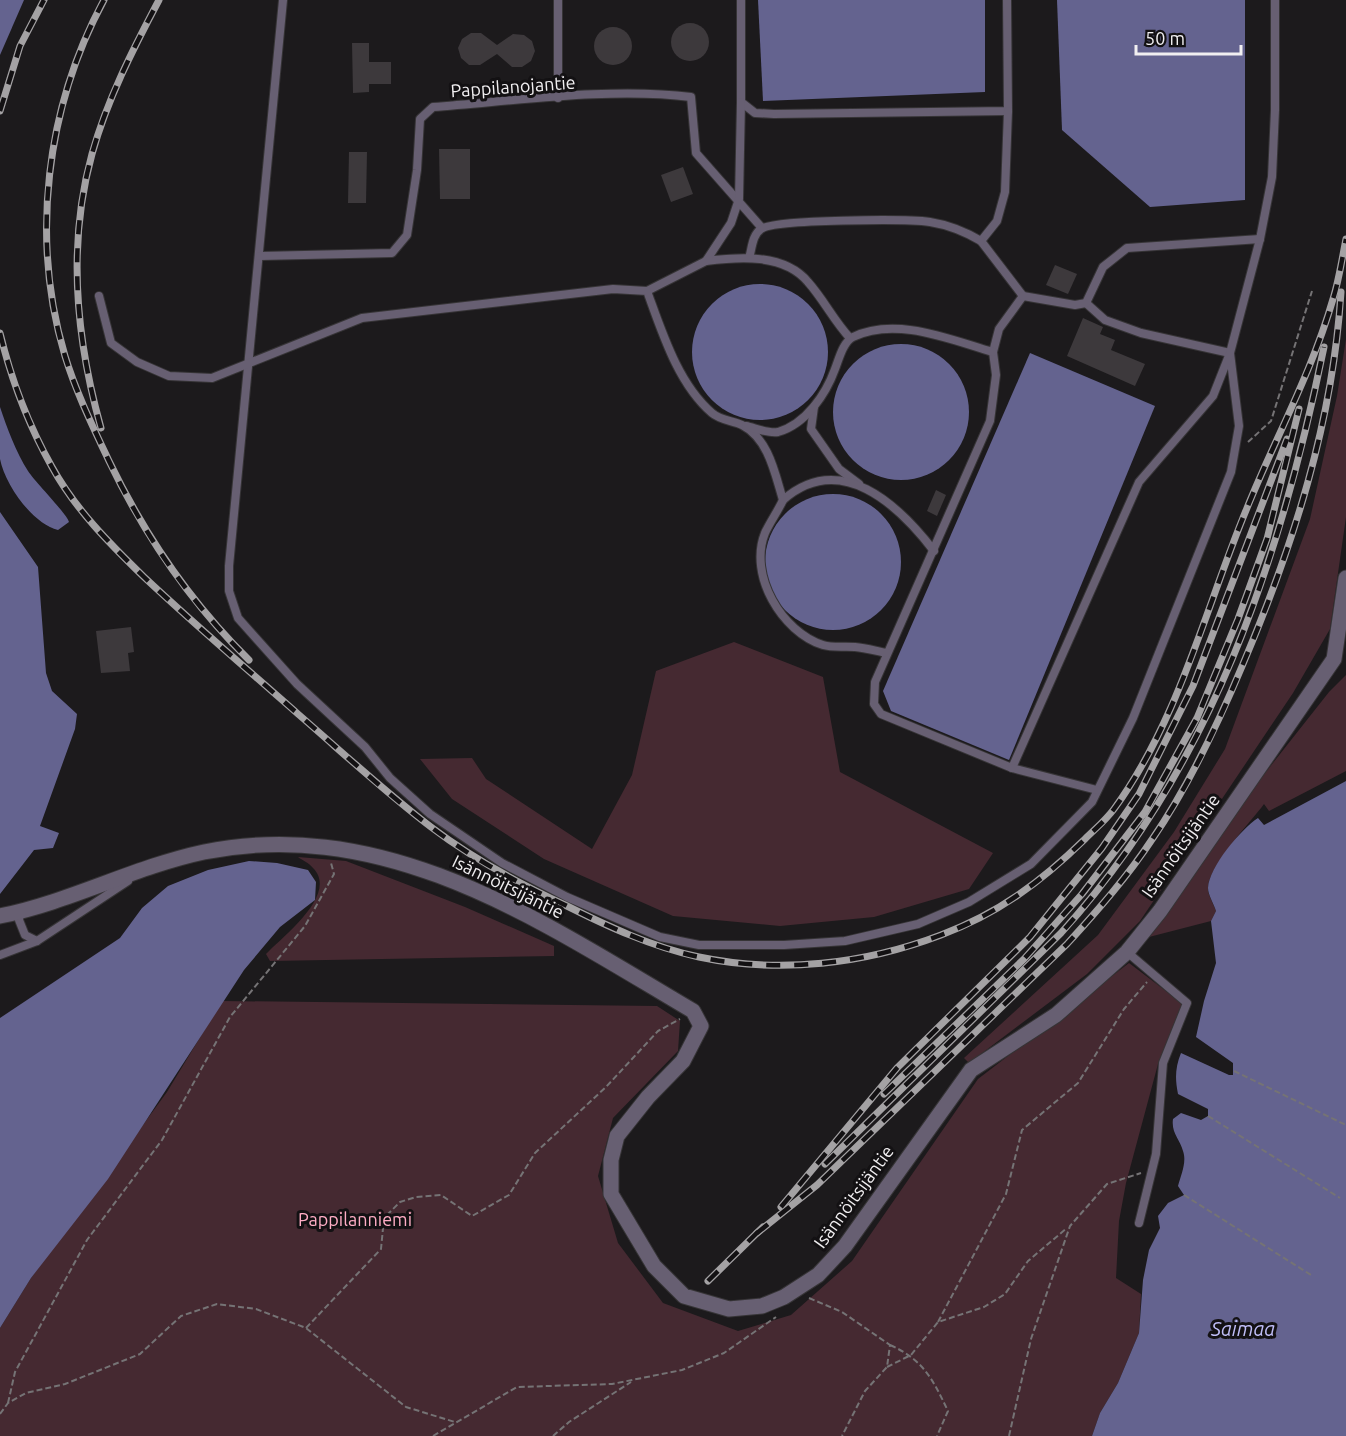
<svg xmlns="http://www.w3.org/2000/svg" width="1346" height="1436" font-family="Ubuntu,sans-serif">
	<style>
		.green { fill: #452931 }
		.water { fill: #64638f }
		.building { fill: #3d393c }
		.lines { fill: none; stroke-linecap: round; stroke-linejoin: round }
		.lane-casing { stroke: #363436; stroke-width: 10 }
		.street-casing { stroke: #363436; stroke-width: 17 }
		.path { stroke: #757375; stroke-width: 2; stroke-dasharray: 6 3; stroke-linecap: butt }
		.lane { stroke: #675f72; stroke-width: 8 }
		.street { stroke: #675f72; stroke-width: 15 }
		.rail-casing { stroke: #a4a2a4; stroke-width: 7 }
		.rail { stroke: #131113; stroke-width: 4.5; stroke-dasharray: 14; stroke-linecap: butt }
		.labels { text-anchor: middle; stroke-width: 6; stroke-linejoin: round; paint-order: stroke }
		.street-label { font-size: 18px; fill: #f1eff1; stroke: #131113 }
		.park-label { font-size: 18px; fill: #ffadc5; stroke: #131113 }
		.water-label { font-size: 20px; font-style: italic; fill: #bfbdf6; stroke: #131113 }
	</style>
	<rect width="100%" height="100%" fill="#1c1a1c"/>
	<g class="green">
		<polygon points="1346,339 1346,517 1330,629 1293,693 1140,921 1087,974 969,1063 964,1058 1098,935 1174,832 1225,749 1310,519 1337,396"/>
		<polygon points="734,642 823,677 840,772 993,853 969,889 874,917 780,926 673,916 544,859 452,799 420,759 472,758 486,779 592,849 632,775 656,671"/>
		<path d="M1346,675v96l-77,40 -5,-7c-13,18 -57,63 -56,85 0,6 6,16 8,22l-5,10 -62,16 101,-145 79,-100z"/>
		<path d="M298,857l48,4 119,46 89,39v10l-284,5 -4,-7c17,-18 73,-60 47,-86 -4,-5 -11,-8 -15,-11z"/>
		<polygon points="1129,963 1183,1004 1158,1064 1126,1183 1119,1221 1116,1278 1141,1294 1139,1333 1118,1383 1100,1413 1092,1436 0,1436 0,1328 31,1278 167,1092 222,1001 657,1006 680,1021 678,1051 613,1118 598,1176 618,1243 663,1303 738,1331 791,1315 852,1261 978,1079"/>
	</g>
	<g class="water">
		<polygon points="0,0 24,0 0,55"/>
		<polygon points="758,0 985,0 985,92 763,101"/>
		<polygon points="1057,0 1245,0 1245,200 1150,207 1062,130"/>
		<circle cx="760" cy="352" r="68"/>
		<circle cx="901" cy="412" r="68"/>
		<polygon points="1030,353 1155,406 1009,760 891,711 883,691"/>
		<path d="M0,407c7,21 16,45 28,64 8,12 39,43 41,51l-11,8c-25,-6 -53,-45 -58,-71 0,-16 0,-35 0,-52z"/>
		<circle cx="833" cy="562" r="68"/>
		<polygon points="0,512 38,567 46,673 52,691 77,714 75,729 40,826 59,833 53,848 34,850 0,894"/>
		<path d="M1346,781v655h-254l8,-23 18,-30 21,-50 4,-53 6,-30 11,-22 -2,-12 10,-13 16,-8 -6,-9c3,-11 9,-24 5,-35 -3,-12 -12,-18 -10,-32l8,-6 20,7 7,-4v-7l-30,-15c-3,-15 -3,-26 3,-41l48,22h4v-12l-37,-26 8,-36 12,-38 -5,-42 5,-10c-2,-7 -8,-16 -8,-23 1,-21 33,-59 50,-70l6,7z"/>
		<polygon points="249,861 277,863 308,870 316,882 315,900 280,927 244,970 108,1179 31,1278 0,1328 0,1018 120,938 142,908 168,886 208,870"/>
	</g>
	<g class="building">
		<circle cx="690" cy="42" r="19"/>
		<circle cx="613" cy="46" r="19"/>
		<polygon points="471,33 481,33 497,45 513,34 524,35 532,41 535,51 531,61 522,67 512,67 497,54 480,65 469,65 461,58 458,48 462,39"/>
		<polygon points="352,43 369,43 369,62 391,62 391,84 369,84 369,92 353,93"/>
		<polygon points="439,149 470,149 470,199 440,199"/>
		<polygon points="349,152 367,152 366,203 348,203"/>
		<polygon points="683,167 693,194 671,202 661,175"/>
		<polygon points="1055,265 1077,274 1068,294 1046,285"/>
		<polygon points="1083,318 1103,327 1100,334 1115,340 1111,350 1145,364 1135,386 1067,356"/>
		<polygon points="936,490 946,495 937,516 927,511"/>
		<polygon points="131,627 134,652 128,653 130,671 101,673 96,631"/>
	</g>
	<g class="lines">
		<g class="lane-casing">
			<g id="lane">
				<polyline points="283,0 229,566 229,591 238,618 297,684 365,747 390,778 430,814 502,863 567,897 660,937 699,945 784,945 845,941 918,924 969,902 1031,864 1092,802 1133,718 1231,472 1239,426 1230,353 1141,333 1105,320 1086,303"/>
				<polyline points="741,0 741,102 755,113 774,114 1008,111 1007,0"/>
				<polyline points="558,98 558,0"/>
				<polyline points="1008,111 1005,192 997,221 981,241 1023,296 999,329 993,352 996,375 990,421 875,682 874,704 881,714 1012,768 1139,482 1213,396 1230,353 1260,239 1272,177 1275,110 1275,0"/>
				<path d="M260,256l132,-3 15,-18 10,-65 3,-51 13,-12c82,-6 177,-20 258,-10l5,56 66,75"/>
				<path d="M749,258c3,-9 3,-23 12,-29 14,-10 147,-10 169,-7 19,3 34,9 51,19"/>
				<path d="M706,261c32,-4 78,-8 102,21 16,18 26,39 42,56"/>
				<polyline points="647,291 706,261 731,223 739,199 741,102"/>
				<path d="M99,296l12,47 26,19 32,14 43,2 150,-60 251,-29 34,2c15,41 31,93 65,122 8,7 21,8 30,12 27,14 33,49 41,75 -5,11 -13,22 -18,33 -17,42 17,99 58,112 10,3 22,1 32,2 11,1 21,4 32,6"/>
				<polyline points="1023,296 1075,305 1086,303 1103,267 1127,248 1260,239"/>
				<polyline points="814,407 811,429 839,469 859,484"/>
				<path d="M746,426c9,2 23,8 32,6 28,-8 48,-38 57,-63 4,-10 8,-27 18,-32 43,-21 98,3 140,15"/>
				<path d="M783,500c57,-50 115,4 151,51"/>
				<polyline points="1012,768 1097,790"/>
				<polyline points="20,912 19,920 25,935 37,941"/>
				<polyline points="1127,952 1187,1003 1163,1063 1156,1154 1139,1223"/>
				<polyline points="0,955 37,941 128,881"/>
			</g>
		</g>
		<g class="street-casing">
			<path id="street" d="M0,916c70,-14 134,-49 204,-64 184,-37 338,70 489,159l8,15 -18,35 -35,36 -31,39 -6,24v34l43,72 30,30 45,13 33,-3 22,-9 34,-22 27,-29 126,-176 85,-55 71,-63 33,-41 174,-252 12,-81"/>
		</g>
		<g class="path">
			<polyline points="1248,442 1271,421 1312,291"/>
			<polyline points="1234,1071 1346,1125"/>
			<polyline points="1208,1116 1340,1198"/>
			<polyline points="1184,1195 1311,1275"/>
			<polyline points="809,1298 842,1312 890,1345 887,1367 865,1391 842,1436"/>
			<polyline points="938,1322 1006,1194 1022,1130 1078,1083 1124,1009 1147,982"/>
			<polyline points="306,1328 381,1249 384,1218 400,1202 416,1197 441,1195 472,1216 509,1195 535,1153 606,1087 658,1031 680,1019"/>
			<path d="M890,1345c34,15 43,35 58,66l-11,25"/>
			<polyline points="887,1367 911,1355 938,1322 984,1307 1005,1294 1028,1261 1067,1228"/>
			<polyline points="8,1403 15,1372 87,1240 162,1140 230,1017 305,926 334,874 331,863"/>
			<polyline points="0,1414 8,1403 26,1393 65,1384 140,1354 181,1316 217,1304 256,1309 306,1328 406,1407 455,1422"/>
			<polyline points="433,1436 517,1387 612,1384 682,1370 724,1353 776,1317"/>
			<polyline points="553,1436 569,1422 631,1382"/>
			<polyline points="1009,1436 1031,1339 1070,1226 1107,1184 1141,1173"/>
		</g>
		<use href="#lane" class="lane"/>
		<use href="#street" class="street"/>
		<g class="rail-casing">
			<g id="rail">
				<path d="M104,0c-58,107 -74,239 -39,356 11,36 28,71 44,105 36,75 80,140 140,199"/>
				<polyline points="0,111 20,46 44,0"/>
				<path d="M0,333c11,46 29,93 52,134 23,42 58,77 92,110 50,47 103,92 154,137 44,38 87,78 133,113 42,32 87,56 134,78 42,21 87,42 134,52 81,17 166,7 242,-22 58,-22 100,-53 144,-96 10,-10 21,-19 29,-30 65,-89 91,-200 133,-301 28,-69 65,-136 86,-209 6,-19 9,-40 13,-60"/>
				<path d="M101,428c-25,-89 -34,-184 -9,-274 15,-54 41,-105 67,-154"/>
				<polyline points="884,1094 1024,959 1082,894 1145,812 1197,718 1238,619 1267,539 1299,409"/>
				<path d="M825,1164l236,-231c150,-165 219,-371 263,-586"/>
				<polyline points="781,1207 897,1068 1030,937 1102,848 1139,794 1193,686 1287,439"/>
				<path d="M757,1233l60,-48 250,-241c31,-34 61,-68 86,-106 37,-54 65,-114 90,-174 50,-118 90,-242 98,-372"/>
				<polyline points="708,1281 763,1227"/>
			</g>
		</g>
		<use href="#rail" class="rail"/>
	</g>
	<g class="labels">
		<g class="street-label">
			<text transform="translate(513 87) rotate(-4)" y="6">Pappilanojantie</text>
			<text transform="translate(1181 846) rotate(-55)" y="6">Isännöitsijäntie</text>
			<text transform="translate(508 887) rotate(26)" y="6">Isännöitsijäntie</text>
			<text transform="translate(854 1197) rotate(-54)" y="6">Isännöitsijäntie</text>
		</g>
		<g class="park-label">
			<text x="355" y="1226">Pappilanniemi</text>
		</g>
		<g class="water-label">
			<text x="1243" y="1336">Saimaa</text>
		</g>
	</g>
	<path d="M1136 45v9h105v-9" fill="none" stroke="#f1eff1" stroke-width="3"/>
	<text x="1145" y="45" font-size="18" fill="#f1eff1" stroke="#131113" stroke-width="4.5" paint-order="stroke">50 m</text>
</svg>
